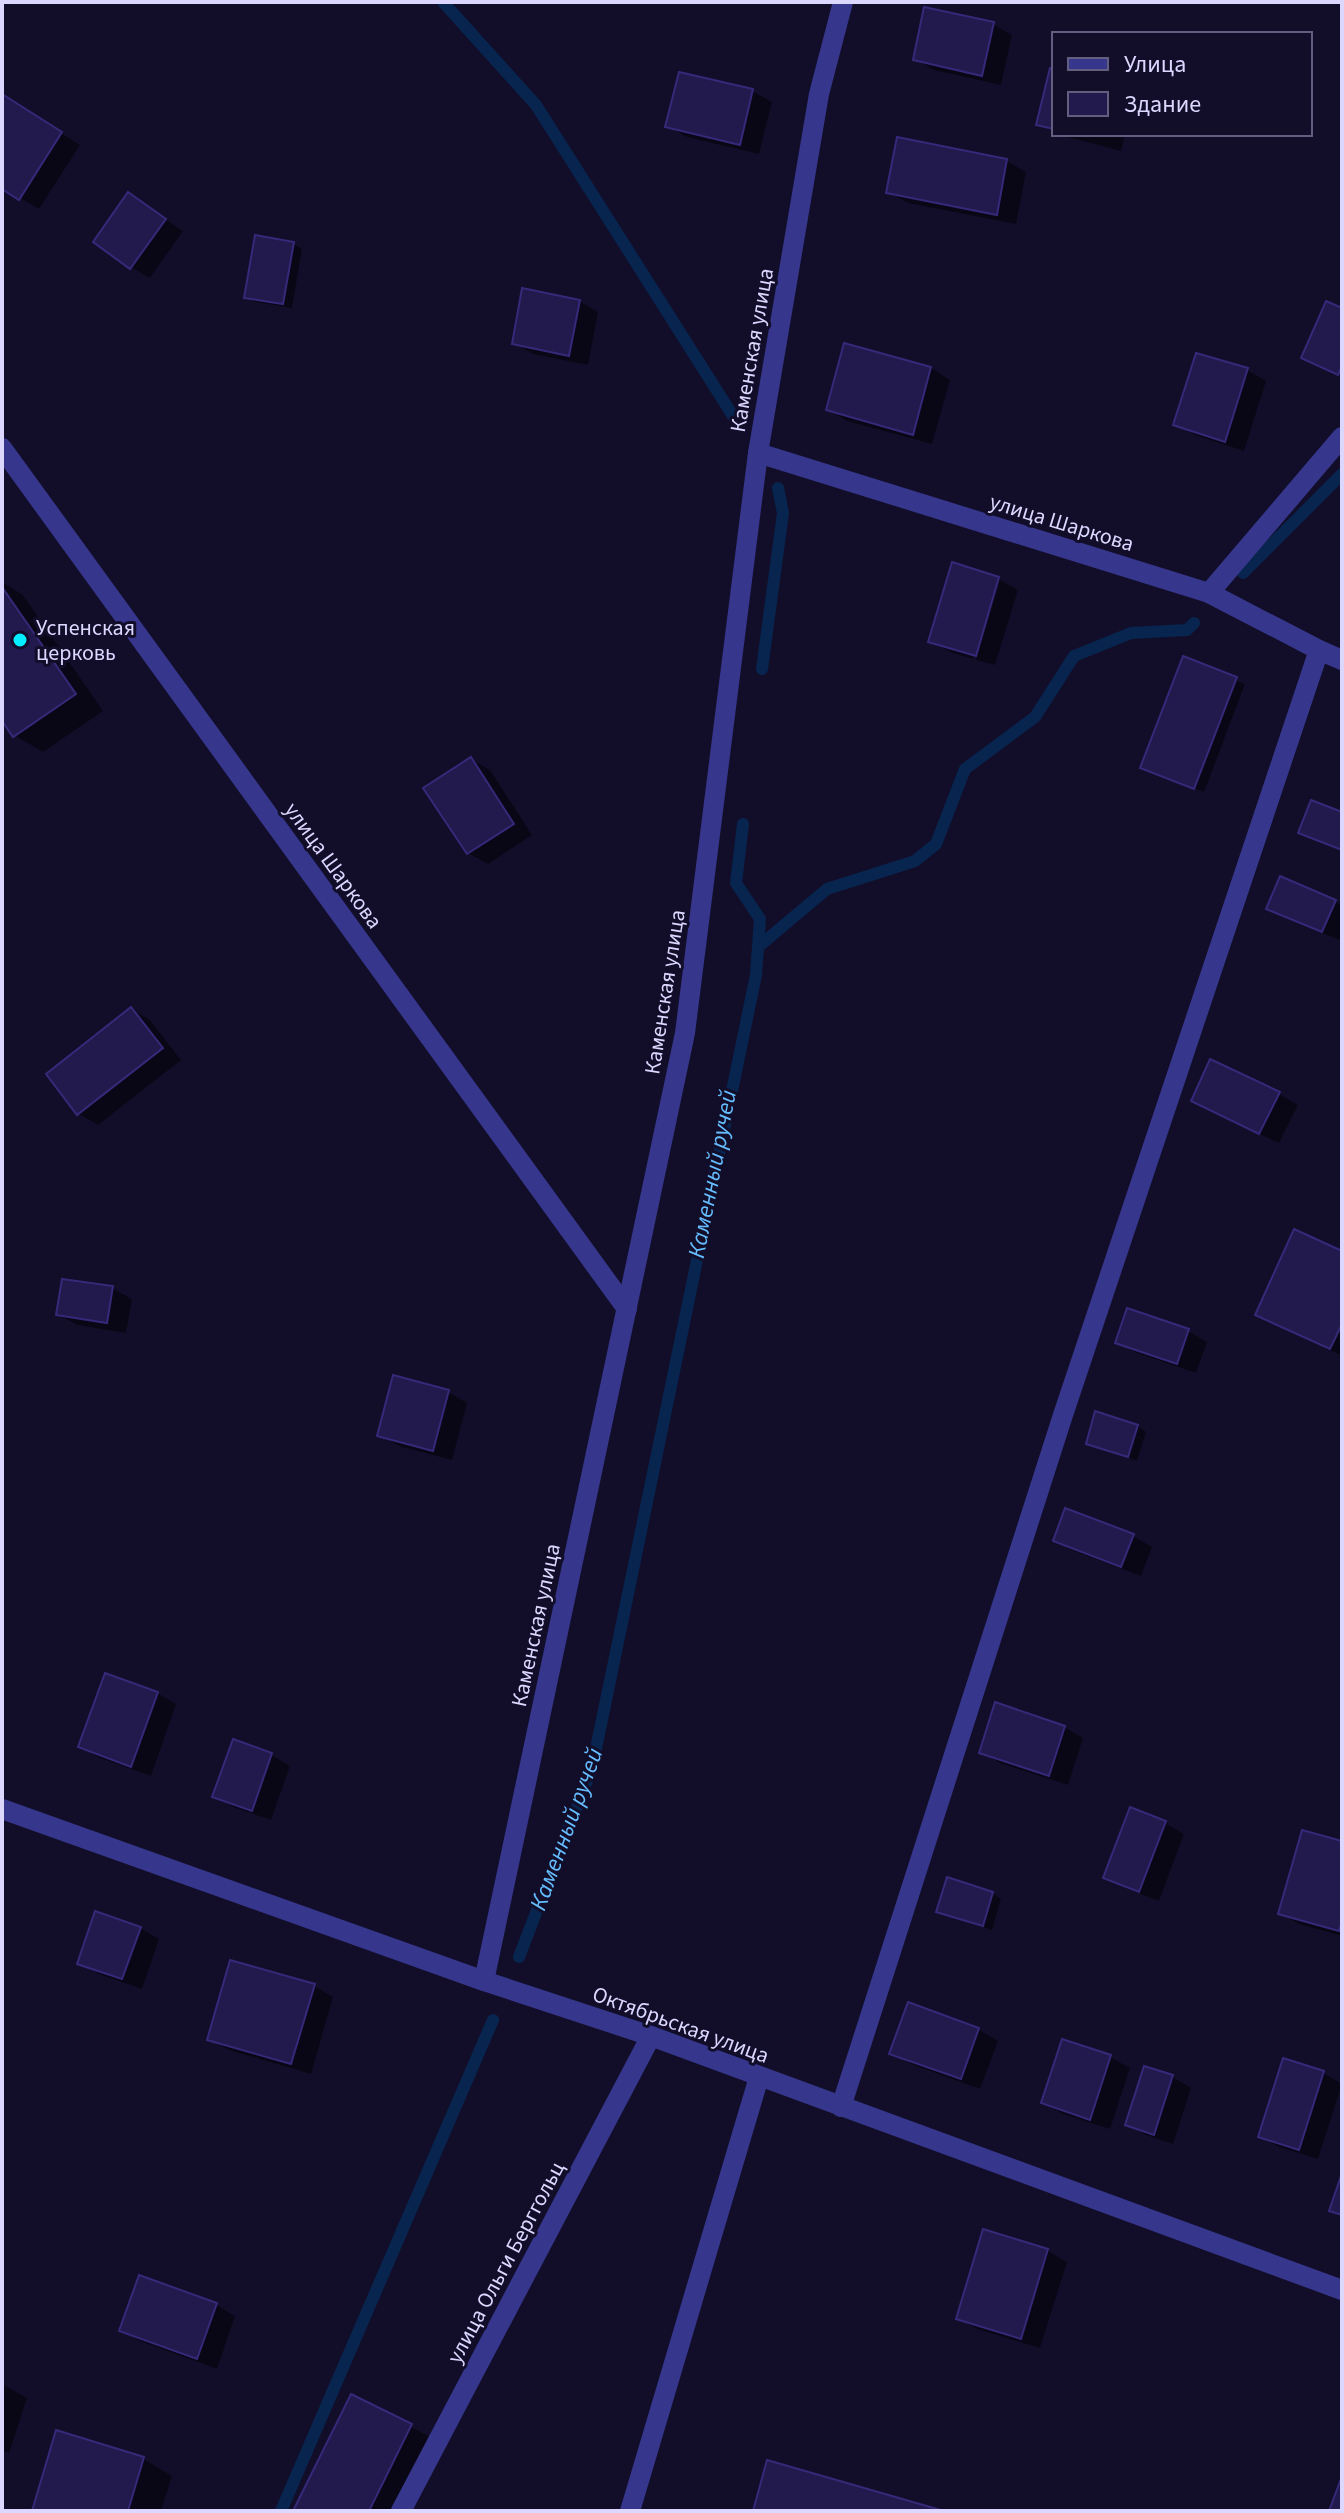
<svg xmlns="http://www.w3.org/2000/svg" width="1344" height="2513" font-family="'Source Sans 3',sans-serif">
	<style>
		.shadow { fill: #0007 }
		.lines { fill: none; stroke-linecap: round; stroke-linejoin: round }
		.stream { stroke: #08254f; stroke-width: 12 }
		.building { fill: #22194c; stroke: #36297a; stroke-width: 2 }
		.service { stroke: #36368c; stroke-width: 20 }
		.minor { stroke: #36368c; stroke-width: 20 }
		.poi-dot { fill: #03eeff; stroke: #120e2a; stroke-width: 3 }
		.labels { text-anchor: middle; stroke-width: 6; stroke-linejoin: round; paint-order: stroke }
		.street-label { font-size: 22px; fill: #dbd7ff; stroke: #120e2a }
		.poi-label { font-size: 22px; fill: #dbd7ff; stroke: #120e2a; text-anchor: start }
		.water-label { font-size: 24px; font-style: italic; fill: #65bdff; stroke: #120e2a }
	</style>
	<rect width="100%" height="100%" fill="#120e2a"/>
	<g class="shadow">
		<polygon points="993,24 1012,35 1001,85 934,70 915,59"/>
		<polygon points="752,91 772,102 759,154 687,137 668,126"/>
		<polygon points="2,96 80,145 39,209 2,187"/>
		<polygon points="1056,134 1125,134 1121,151"/>
		<polygon points="1007,161 1026,172 1016,224 908,203 888,192"/>
		<polygon points="129,195 183,231 150,278 131,267"/>
		<polygon points="293,244 302,249 292,308 255,302 246,297"/>
		<polygon points="579,301 598,312 588,365 533,354 514,343"/>
		<polygon points="846,345 931,368 950,380 932,444 847,421 828,409"/>
		<polygon points="1247,370 1266,381 1244,451 1195,435 1176,424"/>
		<polygon points="953,565 998,579 1018,590 995,665 976,660 1000,580 996,580 973,659 950,652 931,641"/>
		<polygon points="2,582 23,595 103,711 43,752 14,735 2,718"/>
		<polygon points="1184,659 1245,684 1204,792 1142,767"/>
		<polygon points="471,759 490,770 532,835 488,864 468,853"/>
		<polygon points="1335,901 1342,906 1342,941 1288,919 1269,908"/>
		<polygon points="131,1009 150,1020 181,1060 98,1125 79,1114"/>
		<polygon points="1279,1094 1298,1105 1279,1143 1212,1111"/>
		<polygon points="1342,1253 1342,1356 1257,1314"/>
		<polygon points="112,1288 132,1299 126,1333 77,1325 58,1314"/>
		<polygon points="1188,1331 1207,1342 1196,1373 1137,1353 1118,1342"/>
		<polygon points="448,1392 467,1403 452,1460 399,1446 380,1435"/>
		<polygon points="1138,1426 1146,1432 1137,1461 1088,1443"/>
		<polygon points="1133,1536 1152,1547 1141,1576 1074,1551 1055,1540"/>
		<polygon points="157,1693 176,1704 151,1776 100,1758 81,1747"/>
		<polygon points="1064,1727 1083,1738 1068,1785 1000,1763 981,1752"/>
		<polygon points="234,1741 271,1755 290,1766 271,1820 233,1807 214,1796"/>
		<polygon points="1165,1823 1184,1834 1159,1901 1125,1888 1106,1877"/>
		<polygon points="1342,1843 1342,1936 1299,1924 1280,1913"/>
		<polygon points="992,1893 1001,1899 992,1930 938,1911"/>
		<polygon points="140,1928 159,1939 142,1989 99,1974 80,1963"/>
		<polygon points="314,1986 333,1997 311,2074 229,2050 209,2039"/>
		<polygon points="910,2004 979,2030 998,2041 980,2089 911,2064 892,2053"/>
		<polygon points="1064,2042 1110,2057 1130,2068 1110,2129 1063,2114 1043,2103"/>
		<polygon points="1323,2073 1342,2084 1318,2159 1279,2147 1260,2136"/>
		<polygon points="1172,2077 1191,2088 1173,2144 1146,2135 1127,2124"/>
		<polygon points="985,2232 1048,2251 1067,2262 1040,2348 977,2329 958,2318"/>
		<polygon points="140,2278 216,2305 235,2316 217,2369 140,2341 121,2330"/>
		<polygon points="2,2384 27,2398 9,2453 2,2451"/>
		<polygon points="352,2397 440,2442 406,2511 295,2511"/>
		<polygon points="143,2459 172,2476 161,2511 34,2511"/>
	</g>
	<g class="lines">
		<g class="stream">
			<polyline points="443,2 536,105 733,416"/>
			<polyline points="1243,573 1342,474"/>
			<polyline points="762,669 783,513 778,488"/>
			<polyline points="758,947 827,889 915,861 936,844 965,769 1035,717 1074,656 1131,633 1187,630 1194,623"/>
			<polyline points="519,1957 592,1768 756,975 760,919 736,883 743,824"/>
			<polyline points="281,2511 493,2020"/>
		</g>
	</g>
	<g class="building">
		<polygon points="924,7 994,22 982,76 913,60"/>
		<polygon points="1050,68 1054,69 1054,129 1036,125"/>
		<polygon points="679,72 753,89 740,145 665,127"/>
		<polygon points="2,94 62,132 19,200 2,189"/>
		<polygon points="897,137 1007,159 997,215 886,193"/>
		<polygon points="128,192 166,219 130,269 93,242"/>
		<polygon points="255,235 294,242 283,304 244,298"/>
		<polygon points="522,288 580,300 569,356 512,344"/>
		<polygon points="1326,301 1342,308 1342,366 1338,375 1301,358"/>
		<polygon points="844,343 931,367 913,435 826,410"/>
		<polygon points="1196,353 1248,368 1225,442 1173,425"/>
		<polygon points="952,562 999,577 976,656 928,642"/>
		<polygon points="2,587 76,694 13,737 2,721"/>
		<polygon points="1183,656 1237,677 1194,789 1140,768"/>
		<polygon points="471,757 514,824 467,854 423,788"/>
		<polygon points="1311,800 1342,812 1342,850 1298,833"/>
		<polygon points="1280,876 1336,900 1322,932 1266,909"/>
		<polygon points="131,1007 163,1048 77,1115 46,1074"/>
		<polygon points="1210,1059 1280,1092 1259,1134 1191,1101"/>
		<polygon points="1294,1229 1342,1251 1342,1324 1330,1349 1255,1315"/>
		<polygon points="62,1279 113,1286 107,1323 56,1315"/>
		<polygon points="1127,1308 1189,1329 1177,1364 1115,1343"/>
		<polygon points="393,1375 449,1390 433,1451 377,1436"/>
		<polygon points="1095,1411 1138,1425 1128,1457 1086,1444"/>
		<polygon points="1065,1508 1134,1534 1121,1567 1053,1541"/>
		<polygon points="105,1673 158,1692 131,1767 78,1747"/>
		<polygon points="995,1702 1065,1726 1049,1776 979,1753"/>
		<polygon points="233,1739 272,1753 252,1811 212,1797"/>
		<polygon points="1130,1807 1166,1821 1139,1892 1103,1878"/>
		<polygon points="1302,1830 1342,1841 1342,1921 1339,1931 1278,1914"/>
		<polygon points="947,1877 993,1892 983,1926 936,1912"/>
		<polygon points="95,1911 141,1927 122,1979 77,1964"/>
		<polygon points="230,1960 315,1984 291,2064 207,2040"/>
		<polygon points="908,2002 979,2028 961,2079 889,2054"/>
		<polygon points="1062,2039 1111,2055 1090,2120 1041,2103"/>
		<polygon points="1283,2058 1324,2071 1299,2150 1258,2137"/>
		<polygon points="1144,2066 1173,2075 1154,2135 1125,2125"/>
		<polygon points="1342,2173 1342,2215 1329,2211"/>
		<polygon points="983,2229 1048,2249 1021,2339 956,2319"/>
		<polygon points="139,2275 217,2303 197,2359 119,2331"/>
		<polygon points="351,2394 412,2424 369,2511 293,2511"/>
		<polygon points="56,2430 144,2457 128,2511 32,2511"/>
		<polygon points="767,2460 944,2511 753,2511"/>
		<polygon points="1342,2476 1342,2511 1329,2511"/>
	</g>
	<g class="lines">
		<polyline class="service" points="1209,593 1342,437"/>
		<g class="minor">
			<polyline points="2,448 627,1309"/>
			<polyline points="758,453 1209,593 1319,650 1342,660"/>
			<polyline points="2,1809 484,1981 651,2036 1342,2290"/>
			<polyline points="484,1981 685,1033 758,453 819,94 843,2"/>
			<polyline points="841,2107 1063,1415 1319,650"/>
			<polyline points="401,2511 651,2036"/>
			<polyline points="630,2511 759,2077"/>
		</g>
	</g>
	<circle class="poi-dot" cx="20" cy="640" r="8"/>
	<g class="labels">
		<g class="street-label">
			<text transform="translate(751 350) rotate(-80)" y="8">Каменская улица</text>
			<text transform="translate(1062 522) rotate(17)" y="8">улица Шаркова</text>
			<text transform="translate(334 865) rotate(54)" y="8">улица Шаркова</text>
			<text transform="translate(664 992) rotate(-81)" y="8">Каменская улица</text>
			<text transform="translate(535 1625) rotate(-78)" y="8">Каменская улица</text>
			<text transform="translate(681 2024) rotate(20)" y="8">Октябрьская улица</text>
			<text transform="translate(505 2262) rotate(-62)" y="8">улица Ольги Берггольц</text>
		</g>
		<g class="poi-label">
			<text x="36" y="635">Успенская<tspan x="36" dy="25">церковь</tspan></text>
		</g>
		<g class="water-label">
			<text transform="translate(712 1174) rotate(-79)" y="8">Каменный ручей</text>
			<text transform="translate(566 1829) rotate(-70)" y="8">Каменный ручей</text>
		</g>
	</g>
	<rect width="1344" height="2513" fill="none" stroke="#dbd7ff" stroke-width="8"/>
	<rect x="1052" y="32" width="260" height="104" fill="#120e2a" stroke="#625e7f" stroke-width="2"/>
	<rect x="1068" y="58" width="40" height="12" fill="#36368c" stroke="#625e7f" stroke-width="2"/>
	<text x="1124" y="72" font-size="24" fill="#dbd7ff">Улица</text>
	<rect x="1068" y="92" width="40" height="24" fill="#22194c" stroke="#625e7f" stroke-width="2"/>
	<text x="1124" y="112" font-size="24" fill="#dbd7ff">Здание</text>
</svg>
